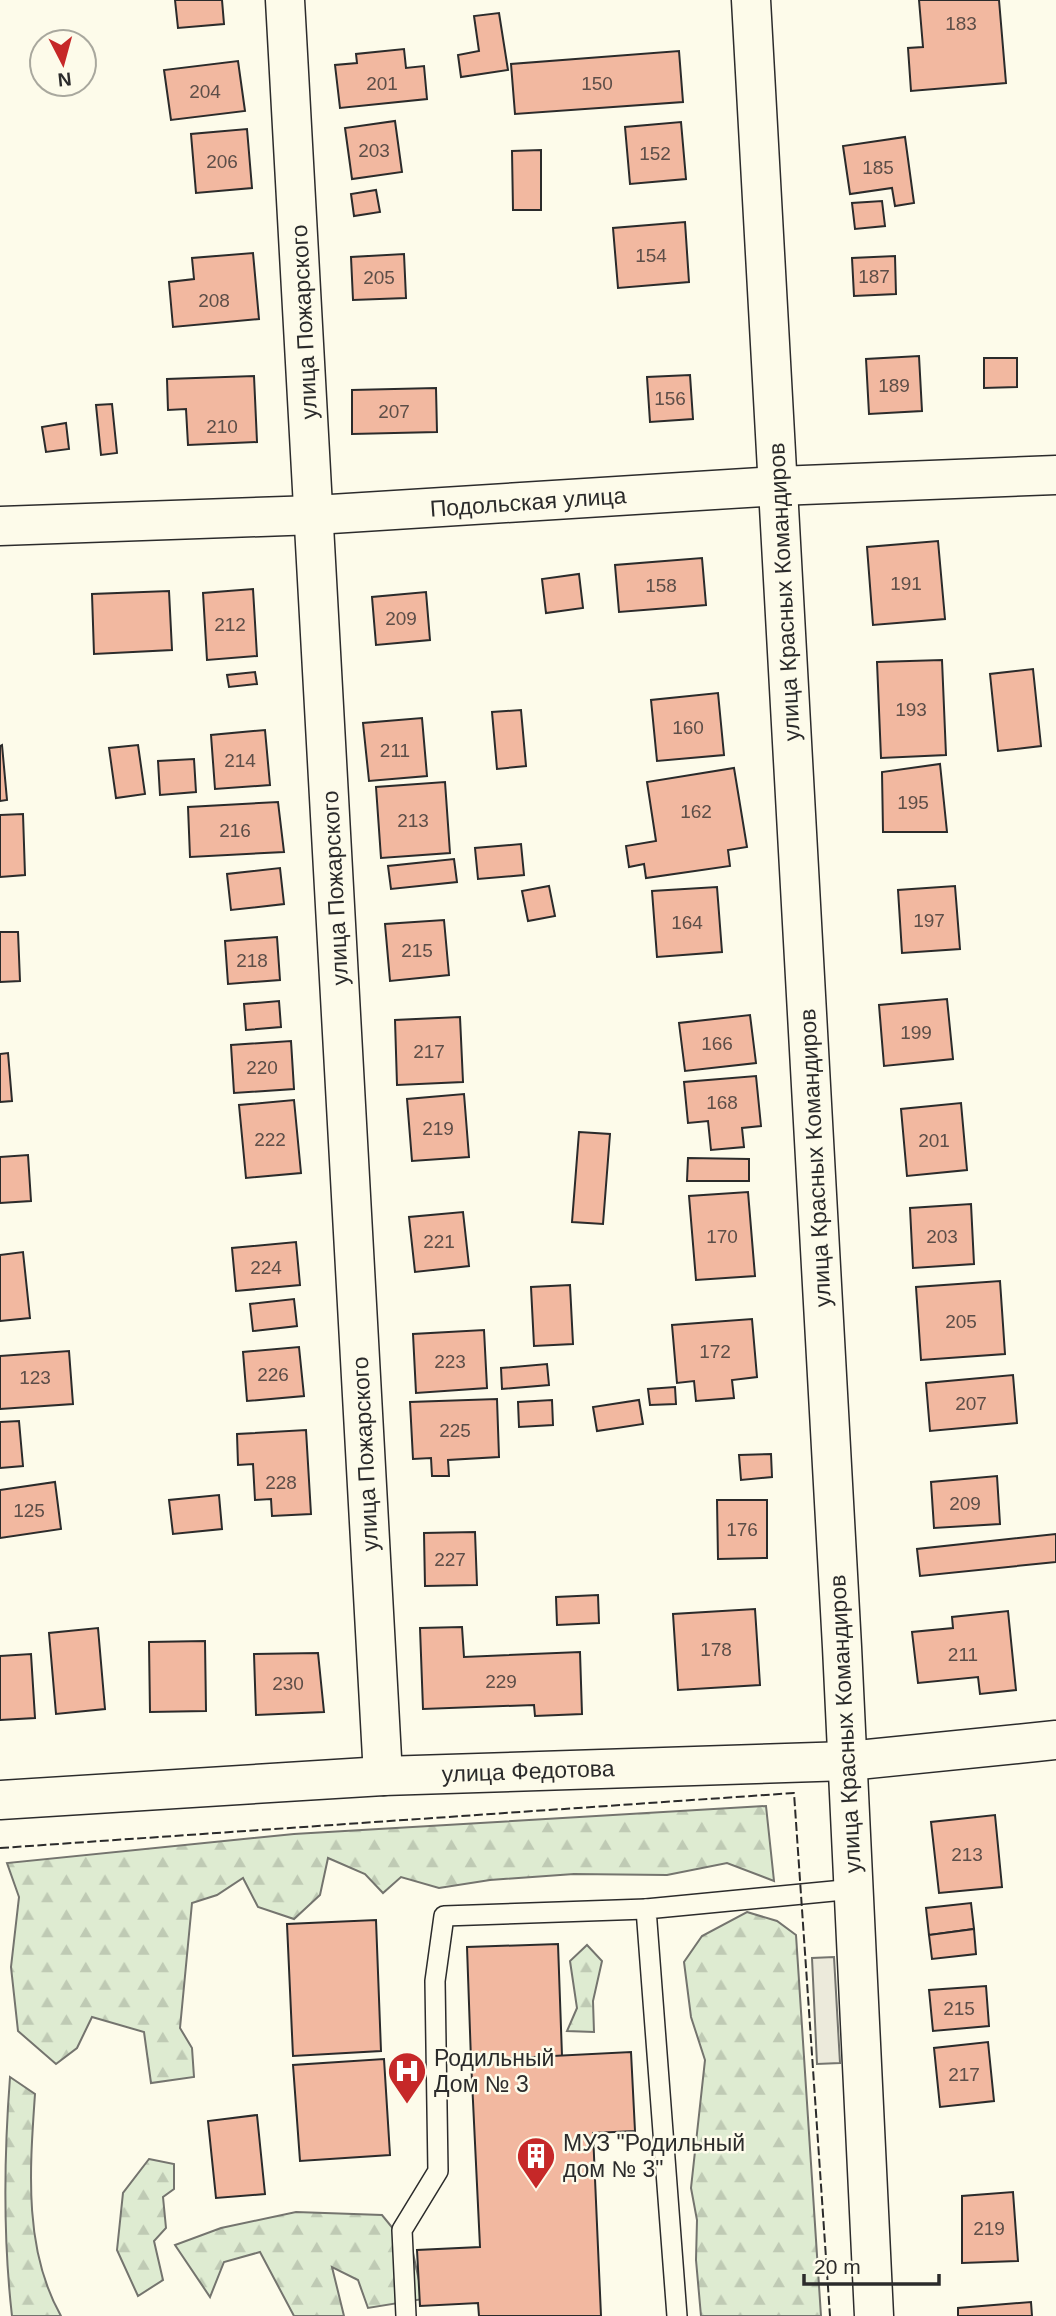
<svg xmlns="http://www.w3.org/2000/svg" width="1056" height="2316" font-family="Arial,sans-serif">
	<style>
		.forest { fill: url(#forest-firs); stroke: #74746e; stroke-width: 2 }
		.parking { fill: #eceadb; stroke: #74746e; stroke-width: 2 }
		.building { fill: #f2b8a0; stroke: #2b2b2b; stroke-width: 2 }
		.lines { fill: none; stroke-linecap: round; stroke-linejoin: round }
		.lane-casing { stroke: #2b2b2b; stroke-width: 22 }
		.street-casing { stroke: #2b2b2b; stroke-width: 41 }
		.secondary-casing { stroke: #2b2b2b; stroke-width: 41 }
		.lane { stroke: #fdfbea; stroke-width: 19 }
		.street { stroke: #fdfbea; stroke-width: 38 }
		.secondary { stroke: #fdfbea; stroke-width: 38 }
		.fence { stroke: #2b2b2b; stroke-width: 2; stroke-dasharray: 9 3.5; stroke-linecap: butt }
		.labels { text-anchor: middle; stroke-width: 5; stroke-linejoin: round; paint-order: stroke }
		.number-label { font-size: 19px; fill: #5d4e48 }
		.street-label { font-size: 23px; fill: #2b2b2b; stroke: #fdfbea }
		.poi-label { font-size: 23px; fill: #2b2b2b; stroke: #fdfbea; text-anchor: start }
	</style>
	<defs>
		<pattern id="forest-firs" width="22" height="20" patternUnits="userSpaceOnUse" patternTransform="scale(1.75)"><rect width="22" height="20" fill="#deebd1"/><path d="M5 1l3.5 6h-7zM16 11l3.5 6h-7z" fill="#bfcab4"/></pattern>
	</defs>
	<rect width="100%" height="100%" fill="#fdfbea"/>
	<g class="forest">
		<polygon points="766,1806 774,1881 727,1863 667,1875 574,1874 490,1880 439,1888 401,1877 383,1893 365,1874 328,1858 320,1895 294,1919 258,1907 243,1878 217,1895 192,1903 180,2028 192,2048 194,2077 151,2083 144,2032 92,2017 77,2048 56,2064 18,2031 11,1967 19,1897 7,1863 294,1834"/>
		<polygon points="747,1912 777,1921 796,1935 821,2316 701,2316 696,2260 697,2220 691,2188 705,2060 691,2017 684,1962 702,1936"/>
		<polygon points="587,1945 602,1961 593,2001 594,2032 567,2031 577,2008 570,1961"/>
		<path d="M10,2077l25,17c-5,73 -12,155 26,222h-49c-9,-78 -8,-160 -2,-239z"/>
		<polygon points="149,2159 174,2164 174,2189 163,2197 166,2228 154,2241 163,2280 138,2296 117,2250 123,2193"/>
		<polygon points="296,2212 382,2215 413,2253 423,2299 368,2308 358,2280 332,2267 344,2316 294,2316 260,2252 224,2262 210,2297 175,2245 221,2228"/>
	</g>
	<polygon class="parking" points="834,1957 840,2063 817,2064 812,1958"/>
	<g class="building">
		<polygon points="175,0 222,0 224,24 178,28"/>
		<polygon points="919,0 999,0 1006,83 911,91 908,48 923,47"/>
		<polygon points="499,13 508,70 461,77 458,55 479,51 474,16"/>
		<polygon points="404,49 406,68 424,66 427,99 340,108 335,65 357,63 356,54"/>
		<polygon points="679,51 683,102 515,114 511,64"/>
		<polygon points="238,61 245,111 171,120 164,70"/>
		<polygon points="395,121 402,172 352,179 345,128"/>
		<polygon points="681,122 686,179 630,184 625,127"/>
		<polygon points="247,129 252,188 196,193 191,134"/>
		<polygon points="905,137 914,203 895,206 892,188 850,194 843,146"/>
		<polygon points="541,150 541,210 513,210 512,151"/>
		<polygon points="376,190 380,212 354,216 351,194"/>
		<polygon points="882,201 885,226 855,229 852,203"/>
		<polygon points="685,222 689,282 618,288 613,228"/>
		<polygon points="253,253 259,319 173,327 169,282 194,279 192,258"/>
		<polygon points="404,254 406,298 353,300 351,257"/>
		<polygon points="895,256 896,294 854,296 852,258"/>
		<polygon points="919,356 922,411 869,414 866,359"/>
		<polygon points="984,358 1017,358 1017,387 984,388"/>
		<polygon points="690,375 693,419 650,422 647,377"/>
		<polygon points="254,376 257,442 188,445 186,409 168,410 167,379"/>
		<polygon points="436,388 437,432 352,434 352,390"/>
		<polygon points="112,404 117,453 101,455 96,405"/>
		<polygon points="66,423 69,449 46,452 42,427"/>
		<polygon points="938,541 945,619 873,625 867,547"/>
		<polygon points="702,558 706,605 619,612 615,565"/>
		<polygon points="579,574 583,608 546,613 542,579"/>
		<polygon points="253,589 257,656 207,660 203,593"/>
		<polygon points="169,591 172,650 94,654 92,594"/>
		<polygon points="426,592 430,640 376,645 372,597"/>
		<polygon points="942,660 946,755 881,758 877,662"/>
		<polygon points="1033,669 1041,746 998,751 990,674"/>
		<polygon points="255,672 257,684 229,687 227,675"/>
		<polygon points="718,693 724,755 657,761 651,700"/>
		<polygon points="521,710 526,766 497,769 492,712"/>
		<polygon points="422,718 427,776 369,781 363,723"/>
		<polygon points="265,730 270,785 215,789 211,735"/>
		<polygon points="2,745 7,800 0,801 0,746"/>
		<polygon points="138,745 145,794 116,798 109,748"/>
		<polygon points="194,759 196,792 160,795 158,761"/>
		<polygon points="940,764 947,832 883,832 882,772"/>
		<polygon points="734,768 747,847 728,850 730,866 646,878 644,864 629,867 626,846 656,841 647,782"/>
		<polygon points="445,782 450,853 381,858 376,787"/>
		<polygon points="278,802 284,852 190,857 188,807"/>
		<polygon points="23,814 25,875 0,877 0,815"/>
		<polygon points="521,844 524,875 478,879 475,848"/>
		<polygon points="454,859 457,882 391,889 388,866"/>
		<polygon points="280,868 284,904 231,910 227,874"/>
		<polygon points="549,886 555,916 528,921 522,891"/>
		<polygon points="955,886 960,949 902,953 898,890"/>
		<polygon points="717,887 722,952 657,957 652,891"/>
		<polygon points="444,920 449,975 390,981 385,924"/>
		<polygon points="0,932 18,932 20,981 0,982"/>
		<polygon points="277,937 280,980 228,984 225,941"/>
		<polygon points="947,999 953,1059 884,1066 879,1005"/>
		<polygon points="279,1001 281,1027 246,1030 244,1004"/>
		<polygon points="750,1015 756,1063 685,1071 679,1023"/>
		<polygon points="460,1017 463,1082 397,1085 395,1020"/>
		<polygon points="291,1041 294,1089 234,1093 231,1045"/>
		<polygon points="8,1053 12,1101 0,1102 0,1054"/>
		<polygon points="756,1076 761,1126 742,1128 744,1147 711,1150 708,1121 688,1123 684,1082"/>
		<polygon points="464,1094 469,1157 412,1161 407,1099"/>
		<polygon points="294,1100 301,1173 246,1178 239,1105"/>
		<polygon points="961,1103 967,1170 907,1176 901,1109"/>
		<polygon points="579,1132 610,1134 603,1224 572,1222"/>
		<polygon points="28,1155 31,1201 0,1203 0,1157"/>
		<polygon points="688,1158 749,1159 749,1181 687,1181"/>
		<polygon points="748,1192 755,1276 696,1280 689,1196"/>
		<polygon points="971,1204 974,1264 913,1268 910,1208"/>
		<polygon points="463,1212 469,1266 415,1272 409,1217"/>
		<polygon points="296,1242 300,1285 236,1291 232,1248"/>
		<polygon points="23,1252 30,1318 0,1321 0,1255"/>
		<polygon points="1000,1281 1005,1354 921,1360 916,1287"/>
		<polygon points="570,1285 573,1344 534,1346 531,1287"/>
		<polygon points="294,1299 297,1326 253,1331 250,1304"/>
		<polygon points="752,1319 757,1377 732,1380 734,1398 696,1401 694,1381 677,1383 672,1325"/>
		<polygon points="484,1330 487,1388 416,1393 413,1334"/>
		<polygon points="299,1347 304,1396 247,1401 243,1352"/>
		<polygon points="69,1351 73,1404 0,1409 0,1356"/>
		<polygon points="547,1364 549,1385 502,1389 501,1368"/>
		<polygon points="1013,1375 1017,1423 930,1431 926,1383"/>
		<polygon points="675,1387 676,1404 650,1405 648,1389"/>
		<polygon points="497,1399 499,1457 448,1460 449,1476 432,1476 431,1458 413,1459 410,1402"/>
		<polygon points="552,1400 553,1425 519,1427 518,1402"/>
		<polygon points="639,1400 643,1424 597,1431 593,1407"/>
		<polygon points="19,1421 23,1466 0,1468 0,1422"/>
		<polygon points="306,1430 311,1514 272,1516 271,1499 255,1500 253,1464 238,1465 237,1434"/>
		<polygon points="771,1454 772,1477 741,1480 739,1455"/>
		<polygon points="997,1476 1000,1524 934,1528 931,1482"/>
		<polygon points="55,1482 61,1529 0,1538 0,1490"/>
		<polygon points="219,1495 222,1529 173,1534 169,1500"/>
		<polygon points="717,1500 767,1500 767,1558 718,1559"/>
		<polygon points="475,1532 477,1585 425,1586 424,1533"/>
		<polygon points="1056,1534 1056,1562 920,1576 917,1549"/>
		<polygon points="598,1595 599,1623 557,1625 556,1597"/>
		<polygon points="755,1609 760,1685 678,1690 673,1614"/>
		<polygon points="1008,1611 1016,1690 980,1694 978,1677 918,1683 912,1632 953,1628 952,1617"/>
		<polygon points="462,1627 464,1657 580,1652 582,1714 535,1716 534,1705 423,1709 420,1628"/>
		<polygon points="98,1628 105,1709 56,1714 49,1633"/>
		<polygon points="205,1641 206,1711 150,1712 149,1642"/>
		<polygon points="318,1653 324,1712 256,1715 254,1654"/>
		<polygon points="31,1654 35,1718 0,1720 0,1656"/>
		<polygon points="995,1815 1002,1887 939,1893 931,1822"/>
		<polygon points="971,1903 974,1929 929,1935 926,1908"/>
		<polygon points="376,1920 381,2051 293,2056 287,1924"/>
		<polygon points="974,1929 976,1954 932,1959 929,1935"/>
		<polygon points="558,1944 562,2056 471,2060 467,1947"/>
		<polygon points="986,1986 989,2026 933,2031 929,1990"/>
		<polygon points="988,2042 994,2101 940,2107 934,2048"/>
		<polygon points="631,2052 635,2131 593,2133 601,2316 479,2316 478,2303 420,2306 417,2250 480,2247 471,2060"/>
		<polygon points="384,2059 390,2155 300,2161 293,2065"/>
		<polygon points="257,2115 265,2194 216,2198 208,2121"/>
		<polygon points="1013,2192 1018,2261 962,2263 962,2196"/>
		<polygon points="1031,2302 1032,2316 958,2316 958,2308"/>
	</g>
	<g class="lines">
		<g class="lane-casing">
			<g id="lane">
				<polyline points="406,2316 402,2230 438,2171 435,1981 444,1916 646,1909"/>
				<polyline points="677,2316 646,1909 854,1889"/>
			</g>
		</g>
		<g class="street-casing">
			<g id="street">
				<polyline points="285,0 383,1776"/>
				<polyline points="0,526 315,515 778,486 1056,475"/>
				<polyline points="0,1800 383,1776 848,1761 1056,1740"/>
			</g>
		</g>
		<g class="secondary-casing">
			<polyline id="secondary" points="751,0 842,1647 874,2316"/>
		</g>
		<use href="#lane" class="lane"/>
		<use href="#street" class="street"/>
		<use href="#secondary" class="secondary"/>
		<polyline class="fence" points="0,1848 794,1793 830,2316"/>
	</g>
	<defs>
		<g id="hospital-pin" transform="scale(2.0125)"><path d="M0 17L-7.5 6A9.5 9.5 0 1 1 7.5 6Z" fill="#c62828" stroke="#fdfbea"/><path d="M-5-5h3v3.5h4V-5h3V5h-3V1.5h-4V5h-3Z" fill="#fff"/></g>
		<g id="building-pin" transform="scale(2.0125)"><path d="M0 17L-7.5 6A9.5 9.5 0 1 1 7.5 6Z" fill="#c62828" stroke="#fdfbea"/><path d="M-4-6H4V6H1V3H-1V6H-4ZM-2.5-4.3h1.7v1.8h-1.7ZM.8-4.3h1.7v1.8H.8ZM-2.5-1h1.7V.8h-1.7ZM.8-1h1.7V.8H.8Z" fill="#fff"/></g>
	</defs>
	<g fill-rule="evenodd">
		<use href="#hospital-pin" x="407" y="2071"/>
		<use href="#building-pin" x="536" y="2156"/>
	</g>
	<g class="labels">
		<g class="number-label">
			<text x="961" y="30">183</text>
			<text x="382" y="90">201</text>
			<text x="597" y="90">150</text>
			<text x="205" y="98">204</text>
			<text x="374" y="157">203</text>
			<text x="655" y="160">152</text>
			<text x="222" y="168">206</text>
			<text x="878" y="174">185</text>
			<text x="651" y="262">154</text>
			<text x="874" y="283">187</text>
			<text x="379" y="284">205</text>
			<text x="214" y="307">208</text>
			<text x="894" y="392">189</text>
			<text x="670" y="405">156</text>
			<text x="394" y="418">207</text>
			<text x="222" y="433">210</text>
			<text x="906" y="590">191</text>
			<text x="661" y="592">158</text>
			<text x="401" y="625">209</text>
			<text x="230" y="631">212</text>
			<text x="911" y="716">193</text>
			<text x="688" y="734">160</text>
			<text x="395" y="757">211</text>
			<text x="240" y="767">214</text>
			<text x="913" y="809">195</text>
			<text x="696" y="818">162</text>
			<text x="413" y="827">213</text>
			<text x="235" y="837">216</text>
			<text x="929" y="927">197</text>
			<text x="687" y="929">164</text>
			<text x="417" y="957">215</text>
			<text x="252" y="967">218</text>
			<text x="916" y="1039">199</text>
			<text x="717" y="1050">166</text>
			<text x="429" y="1058">217</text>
			<text x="262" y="1074">220</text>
			<text x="722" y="1109">168</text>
			<text x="438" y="1135">219</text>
			<text x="270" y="1146">222</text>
			<text x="934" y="1147">201</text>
			<text x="722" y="1243">170</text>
			<text x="942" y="1243">203</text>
			<text x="439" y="1248">221</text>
			<text x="266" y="1274">224</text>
			<text x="961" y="1328">205</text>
			<text x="715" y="1358">172</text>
			<text x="450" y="1368">223</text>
			<text x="273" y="1381">226</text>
			<text x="35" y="1384">123</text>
			<text x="971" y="1410">207</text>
			<text x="455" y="1437">225</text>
			<text x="281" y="1489">228</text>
			<text x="965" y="1510">209</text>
			<text x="29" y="1517">125</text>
			<text x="742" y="1536">176</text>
			<text x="450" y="1566">227</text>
			<text x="716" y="1656">178</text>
			<text x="963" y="1661">211</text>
			<text x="501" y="1688">229</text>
			<text x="288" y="1690">230</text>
			<text x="967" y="1861">213</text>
			<text x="959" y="2015">215</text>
			<text x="964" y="2081">217</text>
			<text x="989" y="2235">219</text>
		</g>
		<g class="street-label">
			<text transform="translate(304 322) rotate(-93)" y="8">улица Пожарского</text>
			<text transform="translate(528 502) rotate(-4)" y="8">Подольская улица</text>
			<text transform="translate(784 592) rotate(-93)" y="8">улица Красных Командиров</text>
			<text transform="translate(335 888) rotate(-93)" y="8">улица Пожарского</text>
			<text transform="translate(815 1158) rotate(-93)" y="8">улица Красных Командиров</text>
			<text transform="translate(365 1454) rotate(-93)" y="8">улица Пожарского</text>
			<text transform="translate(845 1724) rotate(-93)" y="8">улица Красных Командиров</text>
			<text transform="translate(528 1771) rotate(-2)" y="8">улица Федотова</text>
		</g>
		<g class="poi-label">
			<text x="434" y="2066">Родильный<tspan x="434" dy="26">Дом № 3</tspan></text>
			<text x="563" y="2151">МУЗ "Родильный<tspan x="563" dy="26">дом № 3"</tspan></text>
		</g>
	</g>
	<g transform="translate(63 63) rotate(174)"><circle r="33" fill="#fdfbea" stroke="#a9a89e" stroke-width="2"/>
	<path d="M0-5L12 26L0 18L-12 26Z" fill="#c62828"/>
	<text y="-10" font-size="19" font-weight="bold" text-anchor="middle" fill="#2b2b2b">N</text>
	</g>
	<path d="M804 2274v10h135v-10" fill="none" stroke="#2b2b2b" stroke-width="3.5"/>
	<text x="814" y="2274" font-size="21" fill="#2b2b2b" stroke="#fdfbea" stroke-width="5" paint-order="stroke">20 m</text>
</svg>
